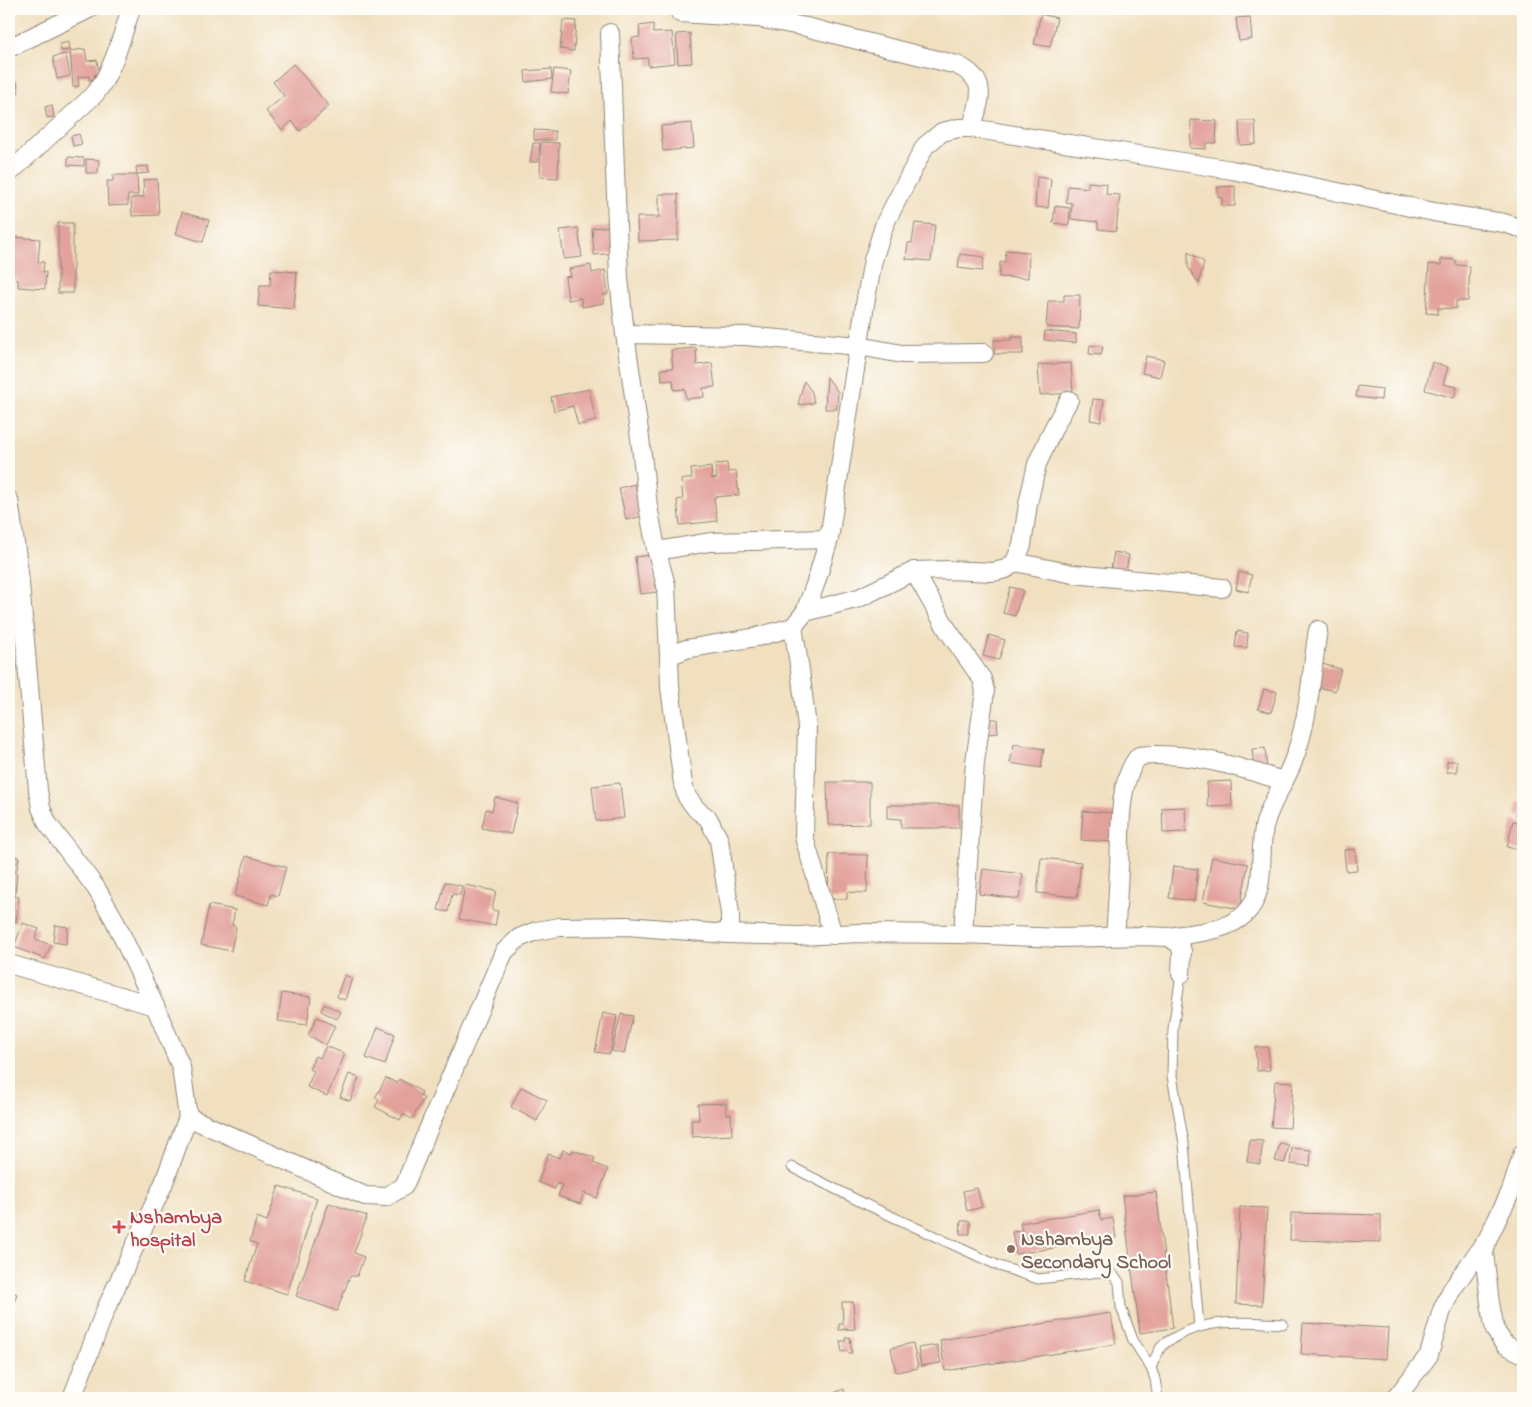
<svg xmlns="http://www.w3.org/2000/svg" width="1532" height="1407" font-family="'Indie Flower',sans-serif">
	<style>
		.building { fill: #e3a19c }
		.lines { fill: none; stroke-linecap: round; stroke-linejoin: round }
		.lane-casing { stroke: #8e8676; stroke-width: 11 }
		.street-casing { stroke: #8e8676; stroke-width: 20 }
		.lane { stroke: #fff; stroke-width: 9 }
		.street { stroke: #fff; stroke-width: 18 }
		.health-dot { fill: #e0444e; stroke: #fdfcf7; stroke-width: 2 }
		.education-dot { fill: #8d6e63; stroke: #fdfcf7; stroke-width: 2 }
		.labels { text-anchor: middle; stroke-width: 4.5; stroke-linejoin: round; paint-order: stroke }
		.health-label { font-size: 20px; font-weight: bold; fill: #be3a42; stroke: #fdfcf7; text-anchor: start }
		.education-label { font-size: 20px; font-weight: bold; fill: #785e54; stroke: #fdfcf7; text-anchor: start }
	</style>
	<rect width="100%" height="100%" fill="#fdfcf7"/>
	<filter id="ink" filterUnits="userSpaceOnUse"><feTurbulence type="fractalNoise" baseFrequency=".02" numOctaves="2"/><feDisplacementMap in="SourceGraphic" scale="10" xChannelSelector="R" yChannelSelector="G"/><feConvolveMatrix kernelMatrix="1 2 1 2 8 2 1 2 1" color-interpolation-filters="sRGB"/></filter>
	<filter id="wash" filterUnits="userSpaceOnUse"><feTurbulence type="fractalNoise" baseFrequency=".0096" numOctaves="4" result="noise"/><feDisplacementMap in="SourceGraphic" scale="20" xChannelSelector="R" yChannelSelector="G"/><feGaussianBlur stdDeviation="1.12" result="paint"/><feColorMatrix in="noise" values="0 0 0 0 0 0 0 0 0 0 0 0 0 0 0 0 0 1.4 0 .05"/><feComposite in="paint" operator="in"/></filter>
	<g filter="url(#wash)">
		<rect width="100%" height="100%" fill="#f1e0c0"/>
		<g id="blocks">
			<g class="building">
				<polygon points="1041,14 1057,18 1050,47 1034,44"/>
				<polygon points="1250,17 1252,39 1239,41 1236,18"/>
				<polygon points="563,20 576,21 574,51 560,49"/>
				<polygon points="653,24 653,33 672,32 675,63 648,66 648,58 634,59 632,38 640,37 639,26"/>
				<polygon points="690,33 692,63 678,64 676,34"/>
				<polygon points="69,42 70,50 61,51 60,44"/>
				<polygon points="85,49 87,61 97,60 99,75 94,75 95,79 89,80 89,76 78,77 79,86 73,87 70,51"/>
				<polygon points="66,54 70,76 57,79 53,57"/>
				<polygon points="293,64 329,106 300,131 292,121 282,130 266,111 284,96 273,82"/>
				<polygon points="551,69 552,79 526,82 525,71"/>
				<polygon points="554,69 571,71 568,94 551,92"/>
				<polygon points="17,81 18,93 9,94 9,82"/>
				<polygon points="52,105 54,117 47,118 45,107"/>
				<polygon points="1191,120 1217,121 1216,143 1206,143 1206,149 1190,148"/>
				<polygon points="1239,121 1255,121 1256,144 1240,145"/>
				<polygon points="692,123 694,148 663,151 661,126"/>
				<polygon points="534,130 555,131 555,140 534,140"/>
				<polygon points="79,134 82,144 73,146 71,136"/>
				<polygon points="541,142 559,143 558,178 540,177"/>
				<polygon points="533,143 540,143 538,162 530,162"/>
				<polygon points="68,157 84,158 84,166 68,165"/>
				<polygon points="86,159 99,160 98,173 86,173"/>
				<polygon points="148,166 149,173 137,174 136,167"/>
				<polygon points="113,175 137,175 138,195 128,195 128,205 108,206 107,181 113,181"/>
				<polygon points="1037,177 1051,179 1048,208 1035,207"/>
				<polygon points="157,179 159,215 132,216 131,198 144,197 143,180"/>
				<polygon points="1088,182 1107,184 1106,194 1120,195 1116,231 1098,229 1098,222 1071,219 1072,203 1066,202 1068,186 1088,188"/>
				<polygon points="1235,186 1235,206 1222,206 1222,197 1218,197 1218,187"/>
				<polygon points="659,194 678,194 678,240 638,241 637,217 659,217"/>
				<polygon points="1055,206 1070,208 1069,225 1053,223"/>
				<polygon points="182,212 209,220 203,242 176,234"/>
				<rect x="58" y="223" width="15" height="70"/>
				<polygon points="915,223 935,225 931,261 906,259 908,243 912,243"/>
				<polygon points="613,226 616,253 594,255 592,228"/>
				<polygon points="578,228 582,257 564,259 560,230"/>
				<polygon points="13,237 40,239 38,262 44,262 43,272 46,272 45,289 18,287 18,280 9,279 9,243 12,244"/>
				<polygon points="1006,250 1029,252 1028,278 999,277 1000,262 1005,262"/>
				<polygon points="1188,252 1204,262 1199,284 1188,267"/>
				<polygon points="960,254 984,257 982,271 958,268"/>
				<polygon points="1441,259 1456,260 1456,265 1470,266 1468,301 1456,301 1456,309 1438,308 1438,314 1426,313 1429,264 1441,265"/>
				<polygon points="591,265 592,273 605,270 608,294 603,295 604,303 582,307 581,298 568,300 565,277 571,276 569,269"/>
				<polygon points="271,270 297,272 294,309 258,306 260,285 270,285"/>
				<polygon points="1064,295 1080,295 1079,329 1046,327 1048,301 1064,301"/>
				<polygon points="1045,331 1076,334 1076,343 1044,340"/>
				<polygon points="1011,337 1023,337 1023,354 994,354 994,340 1011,340"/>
				<polygon points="1090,345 1103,347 1101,355 1089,354"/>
				<polygon points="696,348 697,365 712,363 715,387 703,388 704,397 686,399 685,389 674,390 673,380 662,381 661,369 673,368 671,350"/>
				<polygon points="1146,356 1164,360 1160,377 1142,373"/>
				<polygon points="1432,362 1448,367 1443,384 1457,387 1454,398 1425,390"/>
				<polygon points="1071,363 1073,393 1040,395 1038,365"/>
				<polygon points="827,377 838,392 837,409 825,409"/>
				<polygon points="804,381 812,392 814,403 798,405"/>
				<polygon points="1358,386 1382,389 1381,400 1356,397"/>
				<polygon points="589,389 596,421 578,425 573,406 554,411 551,397"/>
				<polygon points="1093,399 1104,400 1101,422 1090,420"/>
				<polygon points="727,463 728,472 736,471 739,495 714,497 717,521 680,525 677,500 683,499 681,480 692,478 691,469 711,467 712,479 717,478 715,464"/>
				<polygon points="635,484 643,516 626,520 619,488"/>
				<polygon points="1114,552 1129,555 1126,571 1111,569"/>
				<polygon points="651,555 657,592 640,594 635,557"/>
				<polygon points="1239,572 1252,575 1248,592 1236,589"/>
				<polygon points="1010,587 1023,590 1015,616 1003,613"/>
				<polygon points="1237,631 1248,633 1247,648 1235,647"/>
				<polygon points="989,635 1005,640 999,660 983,656"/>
				<polygon points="1322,664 1341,669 1335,691 1317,687"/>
				<polygon points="1264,689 1277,692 1271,713 1258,709"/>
				<polygon points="986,719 997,719 998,733 987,734"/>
				<polygon points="1014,744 1044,749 1041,768 1010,763"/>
				<polygon points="1265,748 1267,769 1254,770 1252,749"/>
				<rect x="1447" y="761" width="10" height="11"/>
				<polygon points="1231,781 1232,806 1208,807 1207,782"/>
				<polygon points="827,782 870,782 870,824 828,825"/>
				<polygon points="620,783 624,818 596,821 592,786"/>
				<polygon points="495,797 518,803 511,834 482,828 486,809 492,811"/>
				<polygon points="1518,802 1523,803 1523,816 1516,815"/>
				<polygon points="887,805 959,805 959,828 901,828 901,819 887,818"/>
				<polygon points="1185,807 1186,832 1163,833 1162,808"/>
				<polygon points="1083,811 1116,813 1114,842 1081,840"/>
				<polygon points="1513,821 1523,823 1523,851 1507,847"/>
				<polygon points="1355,849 1357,870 1346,871 1344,850"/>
				<polygon points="829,854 868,855 867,893 847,892 847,899 828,899"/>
				<polygon points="9,855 19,858 17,869 9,867"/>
				<polygon points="246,856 286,867 278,896 271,894 268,905 235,896"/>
				<polygon points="1212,857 1248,864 1240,909 1203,902"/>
				<polygon points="1041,858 1081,862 1077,897 1037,893"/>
				<polygon points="1173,866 1198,869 1194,901 1169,898"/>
				<polygon points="983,869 1023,874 1019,899 979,894"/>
				<polygon points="9,871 17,872 15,895 9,894"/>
				<polygon points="445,882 462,886 460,895 452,894 448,912 438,910"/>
				<polygon points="465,885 496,891 492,910 498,911 495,926 459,919"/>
				<polygon points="9,896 19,897 16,922 9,921"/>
				<polygon points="209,905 235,910 232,925 236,927 231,951 201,945"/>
				<polygon points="23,923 39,929 35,939 51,945 45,959 14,947"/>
				<polygon points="55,925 68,927 66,944 53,942"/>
				<polygon points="344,975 352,978 345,1000 337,997"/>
				<polygon points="282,993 311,997 307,1025 278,1021"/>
				<polygon points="324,1004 341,1012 337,1019 321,1011"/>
				<polygon points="603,1013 617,1016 610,1054 595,1052"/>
				<polygon points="621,1014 633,1016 624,1054 612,1051"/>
				<polygon points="317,1017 335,1026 326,1045 308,1035"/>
				<polygon points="378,1027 395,1034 385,1065 366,1058"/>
				<polygon points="326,1046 345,1054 327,1096 307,1087 314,1071 309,1069 315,1056 320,1058"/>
				<polygon points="1255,1047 1268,1047 1270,1070 1257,1071"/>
				<polygon points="349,1074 359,1078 350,1101 340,1097"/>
				<polygon points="386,1078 397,1083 399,1079 422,1092 420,1096 424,1098 412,1119 403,1114 400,1120 375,1107 379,1100 375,1098"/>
				<polygon points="1275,1081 1293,1082 1290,1128 1271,1127"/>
				<polygon points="521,1087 547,1100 537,1121 511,1107"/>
				<polygon points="726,1103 726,1114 731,1114 732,1135 692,1137 691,1120 699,1120 698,1104"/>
				<polygon points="1250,1140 1263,1141 1260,1164 1247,1162"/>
				<polygon points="1280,1143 1289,1145 1285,1163 1275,1161"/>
				<polygon points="1292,1148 1311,1150 1310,1166 1290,1164"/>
				<polygon points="563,1150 572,1153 573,1150 595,1158 593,1163 608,1169 597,1198 584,1193 580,1204 558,1196 562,1185 557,1183 555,1189 538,1182 548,1154 560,1158"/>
				<polygon points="279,1186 317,1198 287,1294 245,1281 257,1244 250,1241 257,1217 267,1221"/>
				<polygon points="977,1188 982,1207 967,1211 963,1191"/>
				<polygon points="1156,1192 1173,1328 1140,1333 1122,1196"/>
				<polygon points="329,1203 367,1216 354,1253 364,1257 357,1276 350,1276 337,1311 296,1296"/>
				<polygon points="1240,1207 1267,1208 1262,1305 1236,1304"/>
				<polygon points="1099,1210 1101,1220 1113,1218 1116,1238 1016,1254 1012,1232 1022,1231 1020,1223"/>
				<polygon points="1291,1213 1381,1215 1381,1242 1290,1240"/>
				<polygon points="961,1221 970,1221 970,1234 960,1234"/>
				<polygon points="9,1291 17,1294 9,1317"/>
				<polygon points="842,1302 853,1302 855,1329 839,1330 839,1324 843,1324"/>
				<polygon points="1111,1313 1116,1344 945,1371 940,1340"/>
				<polygon points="1303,1323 1388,1328 1386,1359 1301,1354"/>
				<polygon points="850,1337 852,1353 848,1353 847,1351 842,1352 840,1341 846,1341 845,1338"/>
				<polygon points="913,1343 918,1368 896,1372 891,1348"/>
				<polygon points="937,1345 941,1363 921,1366 918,1348"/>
				<polygon points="844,1389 845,1398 834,1398 834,1393"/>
			</g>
		</g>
	</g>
	<g filter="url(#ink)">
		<use href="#blocks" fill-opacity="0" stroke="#8e8676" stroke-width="1"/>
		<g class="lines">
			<g class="lane-casing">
				<g id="lane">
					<polyline points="1181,974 1173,1029 1172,1076 1184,1143 1199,1327"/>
					<polyline points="792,1167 863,1203 999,1266 1038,1279 1100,1272 1113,1275 1119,1282 1121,1307 1133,1340 1151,1368 1155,1379 1158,1398"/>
					<path d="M1151,1368c3,-7 6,-15 10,-21 4,-5 11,-8 16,-11 33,-18 70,-14 106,-12"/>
				</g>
			</g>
			<g class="street-casing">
				<g id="street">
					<path d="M680,13l78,5 48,9 151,38c32,15 24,35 14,63"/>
					<polyline points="610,33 619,278 625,334 640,438 648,506 656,549 666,585 669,656"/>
					<polyline points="9,48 89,9"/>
					<path d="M9,173l86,-79c19,-25 26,-56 36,-85"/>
					<polyline points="625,334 745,336 859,346 902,354 984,353"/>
					<polyline points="9,500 19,572 38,790 41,808 48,824 96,888 114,919 155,1006 181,1067 188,1117 163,1185 105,1311 72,1398"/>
					<polyline points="657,551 710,542 829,539"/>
					<polyline points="1015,562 1073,574 1222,588"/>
					<polyline points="914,571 947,629 982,679 985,691 975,762 963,934"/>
					<polyline points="805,612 859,598 914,571 948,570 993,572 1006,569 1015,562 1022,545 1028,504 1037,464 1054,427 1069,400"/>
					<polyline points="793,627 800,670 807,727 804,837 833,935"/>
					<polyline points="727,934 730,924 730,913 719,840 708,818 697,810 687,797 683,784 670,687 669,656 686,649 757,637 793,627 805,612 816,582 829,539 866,298 873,260 885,223 925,146 942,132 959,128 971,128 1232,170 1434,212 1504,223 1523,229"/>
					<path d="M1115,936c2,-23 3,-46 4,-69 2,-33 -2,-86 20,-111 49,-5 97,10 144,25"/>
					<path d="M1169,937c24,-4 57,-5 76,-23 24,-24 12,-61 20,-91 6,-21 19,-39 27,-59 17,-41 19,-90 26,-134"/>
					<polyline points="9,964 155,1006"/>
					<polyline points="188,1117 365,1196 386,1197 404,1186 504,952 519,938 536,931 560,927 627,926 727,934 799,936 860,933 963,934 1062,938 1142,936 1169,937 1179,944 1182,951 1181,974"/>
					<polyline points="1523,1153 1511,1191 1488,1238 1484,1253 1490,1303 1495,1330 1504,1344 1523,1354"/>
					<polyline points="1395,1398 1399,1394 1429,1355 1442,1310 1451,1291 1485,1242"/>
				</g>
			</g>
			<use href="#lane" class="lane"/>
			<use href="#street" class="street"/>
		</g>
	</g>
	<path class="health-dot" d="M116.5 1219.5h5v5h5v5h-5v5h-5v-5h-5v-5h5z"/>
	<circle class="education-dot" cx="1011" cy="1249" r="5"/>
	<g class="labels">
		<g class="health-label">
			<text x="130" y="1223">Nshambya<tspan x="130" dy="23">hospital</tspan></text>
		</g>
		<g class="education-label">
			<text x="1021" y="1245">Nshambya<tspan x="1021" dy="23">Secondary School</tspan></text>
		</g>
	</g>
	<rect width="1532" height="1407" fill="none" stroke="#fdfcf7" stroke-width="30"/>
</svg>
